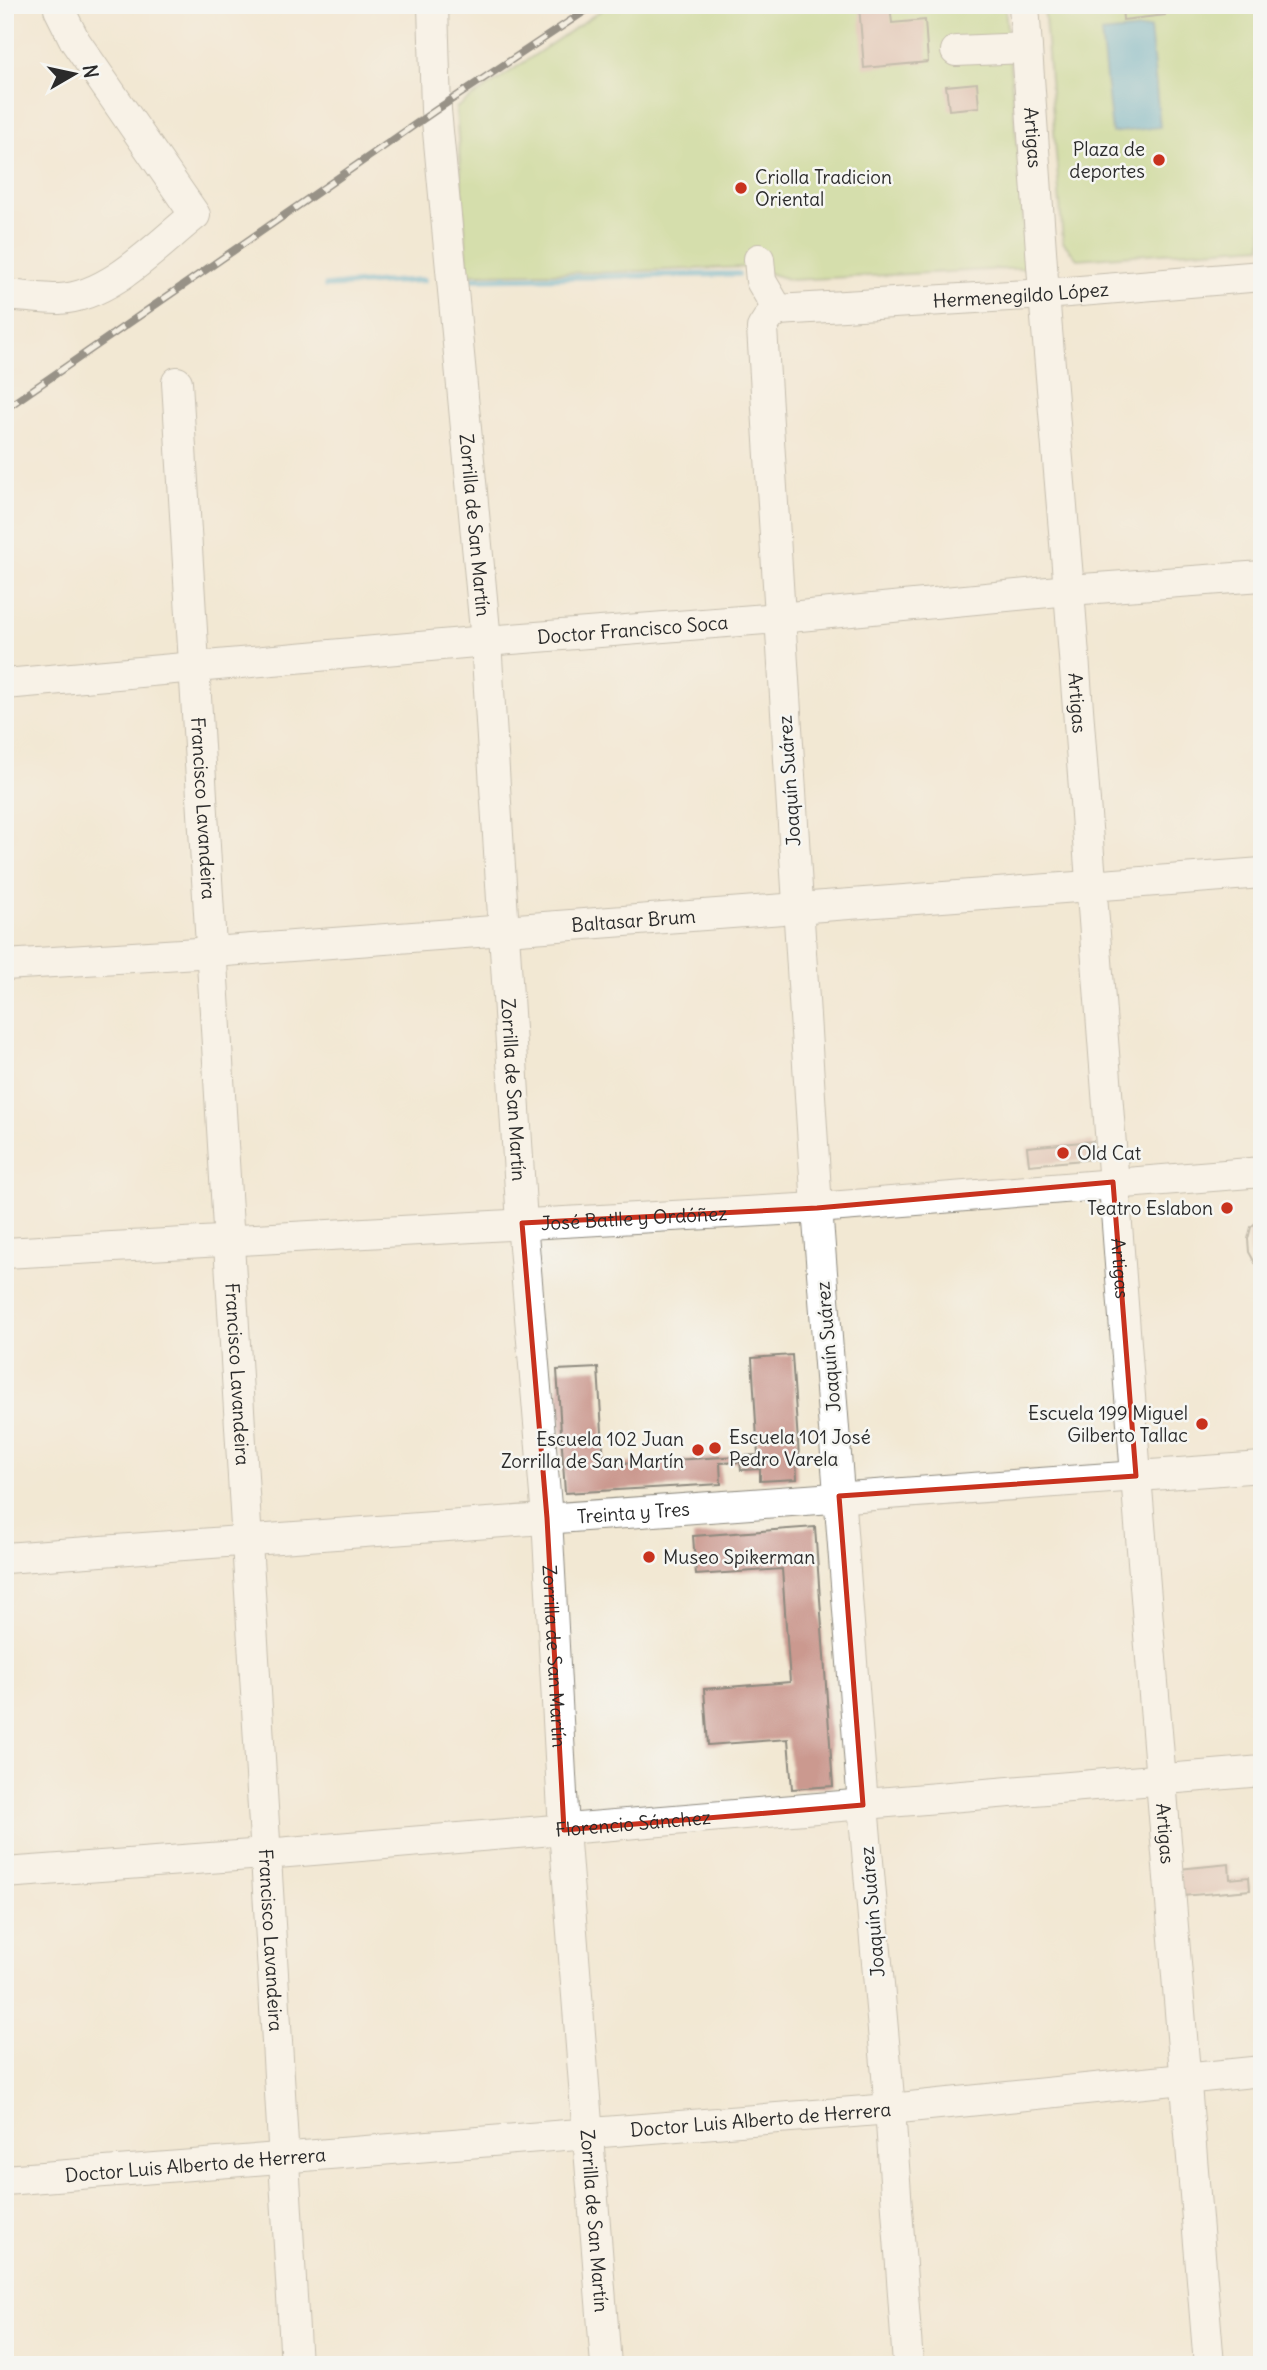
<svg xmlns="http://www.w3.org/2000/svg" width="1267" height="2370" font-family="Delius,sans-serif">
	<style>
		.green { fill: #b2d37b; stroke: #6e7f53; stroke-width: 2 }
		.water { fill: #4da8cb; stroke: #3c6a7b; stroke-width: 2 }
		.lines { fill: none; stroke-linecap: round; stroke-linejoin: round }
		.stream { stroke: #4da8cb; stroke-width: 6 }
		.building { fill: #cb998f }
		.minor-casing { stroke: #8e8a7f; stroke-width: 32 }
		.minor { stroke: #fff; stroke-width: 30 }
		.rail-casing { stroke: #2b2b2b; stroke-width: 8 }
		.rail { stroke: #f6f6f2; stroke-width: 5; stroke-dasharray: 16; stroke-linecap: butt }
		.marked { fill: none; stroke: #c8321e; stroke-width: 5; stroke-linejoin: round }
		.poi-dot { fill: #c8321e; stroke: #f6f6f2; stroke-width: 2.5 }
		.labels { text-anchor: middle; stroke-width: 5; stroke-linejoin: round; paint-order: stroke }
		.street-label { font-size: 19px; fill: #2b2b2b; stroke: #f6f6f2 }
		.poi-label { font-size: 19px; fill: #2b2b2b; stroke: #f6f6f2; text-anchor: end }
	</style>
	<rect width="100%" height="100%" fill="#f6f6f2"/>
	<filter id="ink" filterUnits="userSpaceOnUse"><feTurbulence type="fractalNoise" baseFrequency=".0143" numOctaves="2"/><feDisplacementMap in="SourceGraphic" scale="14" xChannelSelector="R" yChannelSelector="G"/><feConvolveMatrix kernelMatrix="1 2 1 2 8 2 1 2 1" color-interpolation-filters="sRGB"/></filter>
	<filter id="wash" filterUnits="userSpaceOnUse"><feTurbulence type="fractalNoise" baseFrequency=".00686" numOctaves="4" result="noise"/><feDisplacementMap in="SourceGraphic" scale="28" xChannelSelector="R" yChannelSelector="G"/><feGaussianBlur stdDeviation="1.57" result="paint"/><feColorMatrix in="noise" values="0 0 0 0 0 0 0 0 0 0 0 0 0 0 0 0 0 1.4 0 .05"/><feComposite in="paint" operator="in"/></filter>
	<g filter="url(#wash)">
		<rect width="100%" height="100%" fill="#f2e8d3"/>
		<g class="green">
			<polygon points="609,5 1005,5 1027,268 791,280 749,267 610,272 468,274 456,108"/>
			<polygon points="1044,5 1262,5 1262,246 1077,259 1063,242"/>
		</g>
		<polygon class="water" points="1150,28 1160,127 1112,133 1101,33"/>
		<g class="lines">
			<g class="stream">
				<polyline points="461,279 738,274"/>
				<polyline points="326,286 424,280"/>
			</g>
		</g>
		<g id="blocks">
			<g class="building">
				<polygon points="859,5 890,5 892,23 925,20 928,62 864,68"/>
				<polygon points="1122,5 1164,5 1165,15 1123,20"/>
				<polygon points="977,83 979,107 949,110 946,86"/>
				<polygon points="1093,1141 1094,1159 1029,1165 1027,1147"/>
				<polygon points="1262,1217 1262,1267 1255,1263 1249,1252 1248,1239 1251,1227"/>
				<polygon points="792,1355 799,1457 796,1457 797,1479 760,1481 760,1469 741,1470 740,1462 720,1463 721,1484 565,1493 557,1370 598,1368 604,1464 758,1455 752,1358"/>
				<polygon points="815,1527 833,1786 792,1789 788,1739 708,1745 704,1689 790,1682 782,1569 696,1575 693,1536"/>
				<polygon points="1229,1864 1230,1879 1249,1877 1250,1890 1182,1896 1179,1869"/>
			</g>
		</g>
	</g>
	<g filter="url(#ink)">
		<use href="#blocks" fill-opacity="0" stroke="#8e8a7f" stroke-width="2"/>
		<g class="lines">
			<g class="minor-casing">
				<g id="minor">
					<path id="s1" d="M433,5l3,105 50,531 36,582 25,295 17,312 42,535"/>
					<path id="s2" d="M1024,5l20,289 25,296 67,886 73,889"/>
					<polyline points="956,51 1027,48"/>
					<polyline points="759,259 761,281 778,310"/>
					<path d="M5,295c18,1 37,4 54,4 51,-2 98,-54 136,-84l-120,-174 -16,-32v-4"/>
					<path id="s3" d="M177,382c42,661 80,1322 119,1983"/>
					<path id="s4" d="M5,684l481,-43 293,-23 290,-28 193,-14"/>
					<path id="s5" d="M5,965l208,-13 1049,-79"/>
					<path id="s6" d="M5,1253l812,-45 445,-36"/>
					<path id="s7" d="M5,1558l1257,-91"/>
					<path id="s8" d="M5,1873l260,-19 997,-83"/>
					<path id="s9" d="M5,2180l885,-71 372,-38"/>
					<path id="s10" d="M908,2365l-18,-256 -27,-304 -46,-597 -55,-880 7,-11 9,-7 266,-16 218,-18"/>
				</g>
			</g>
			<use href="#minor" class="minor"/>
			<g class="rail-casing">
				<polyline id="rail" points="5,409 436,110 594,5"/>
			</g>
			<use href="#rail" class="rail"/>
		</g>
	</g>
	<path d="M0 0H1267V2370H0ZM1113,1182l23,294 -297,20 24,309 -299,25 -17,-312 -25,-295 295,-15z" fill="#f2e8d3" fill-opacity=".55" fill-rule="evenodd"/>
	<path class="marked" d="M1113,1182l23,294 -297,20 24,309 -299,25 -17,-312 -25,-295 295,-15z"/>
	<g class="poi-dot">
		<circle cx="1159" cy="160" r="7"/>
		<circle cx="741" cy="188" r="7"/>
		<circle cx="1063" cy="1153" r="7"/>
		<circle cx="1227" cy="1208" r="7"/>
		<circle cx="1202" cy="1424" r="7"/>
		<circle cx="715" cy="1448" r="7"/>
		<circle cx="698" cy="1450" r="7"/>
		<circle cx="649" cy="1557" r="7"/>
	</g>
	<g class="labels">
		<g class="street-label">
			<text dy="7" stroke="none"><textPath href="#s2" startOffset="133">Artigas</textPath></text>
			<text dy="7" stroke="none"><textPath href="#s10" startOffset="2310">Hermenegildo López</textPath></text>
			<text dy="7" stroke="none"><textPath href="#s1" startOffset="522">Zorrilla de San Martín</textPath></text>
			<text dy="7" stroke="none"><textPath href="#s4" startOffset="630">Doctor Francisco Soca</textPath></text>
			<text dy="7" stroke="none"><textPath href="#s2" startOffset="700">Artigas</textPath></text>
			<text transform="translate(789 781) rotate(-94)" y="7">Joaquín Suárez</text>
			<text dy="7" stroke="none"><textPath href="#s3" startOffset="427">Francisco Lavandeira</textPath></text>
			<text dy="7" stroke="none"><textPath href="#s5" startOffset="630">Baltasar Brum</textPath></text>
			<text dy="7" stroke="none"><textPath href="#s1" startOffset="1088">Zorrilla de San Martín</textPath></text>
			<text dy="7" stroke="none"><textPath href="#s6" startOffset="630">José Batlle y Ordóñez</textPath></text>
			<text dy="7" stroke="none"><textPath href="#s2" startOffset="1267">Artigas</textPath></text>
			<text transform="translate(828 1347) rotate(-95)" y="7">Joaquín Suárez</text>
			<text dy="7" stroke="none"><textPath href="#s3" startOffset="994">Francisco Lavandeira</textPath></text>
			<text dy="7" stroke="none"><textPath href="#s7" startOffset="630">Treinta y Tres</textPath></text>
			<text dy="7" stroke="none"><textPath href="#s1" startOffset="1656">Zorrilla de San Martín</textPath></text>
			<text dy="7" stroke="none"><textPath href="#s8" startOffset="630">Florencio Sánchez</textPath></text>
			<text dy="7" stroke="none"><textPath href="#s2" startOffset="1834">Artigas</textPath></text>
			<text transform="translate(872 1912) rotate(-95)" y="7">Joaquín Suárez</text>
			<text dy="7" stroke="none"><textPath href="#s3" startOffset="1561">Francisco Lavandeira</textPath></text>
			<text dy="7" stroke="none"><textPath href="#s9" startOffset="758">Doctor Luis Alberto de Herrera</textPath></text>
			<text dy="7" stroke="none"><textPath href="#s9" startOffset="191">Doctor Luis Alberto de Herrera</textPath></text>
			<text dy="7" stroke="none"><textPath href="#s1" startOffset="2222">Zorrilla de San Martín</textPath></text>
		</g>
		<g class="poi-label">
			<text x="1145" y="156">Plaza de<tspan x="1145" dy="22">deportes</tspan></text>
			<text x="755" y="184" text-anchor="start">Criolla Tradicion<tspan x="755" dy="22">Oriental</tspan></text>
			<text x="1077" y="1160" text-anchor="start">Old Cat</text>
			<text x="1213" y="1215">Teatro Eslabon</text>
			<text x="1188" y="1420">Escuela 199 Miguel<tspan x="1188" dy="22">Gilberto Tallac</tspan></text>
			<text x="729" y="1444" text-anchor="start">Escuela 101 José<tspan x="729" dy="22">Pedro Varela</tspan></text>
			<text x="684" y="1446">Escuela 102 Juan<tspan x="684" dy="22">Zorrilla de San Martín</tspan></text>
			<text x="663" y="1564" text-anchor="start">Museo Spikerman</text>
		</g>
	</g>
	<rect width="1267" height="2370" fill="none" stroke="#f6f6f2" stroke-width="28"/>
	<g transform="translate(74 74) rotate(81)" stroke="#f6f6f2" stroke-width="5" paint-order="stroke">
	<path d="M0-5L12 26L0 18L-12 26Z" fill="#2b2b2b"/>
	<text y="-10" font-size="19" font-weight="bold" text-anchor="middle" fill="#2b2b2b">N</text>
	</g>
</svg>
